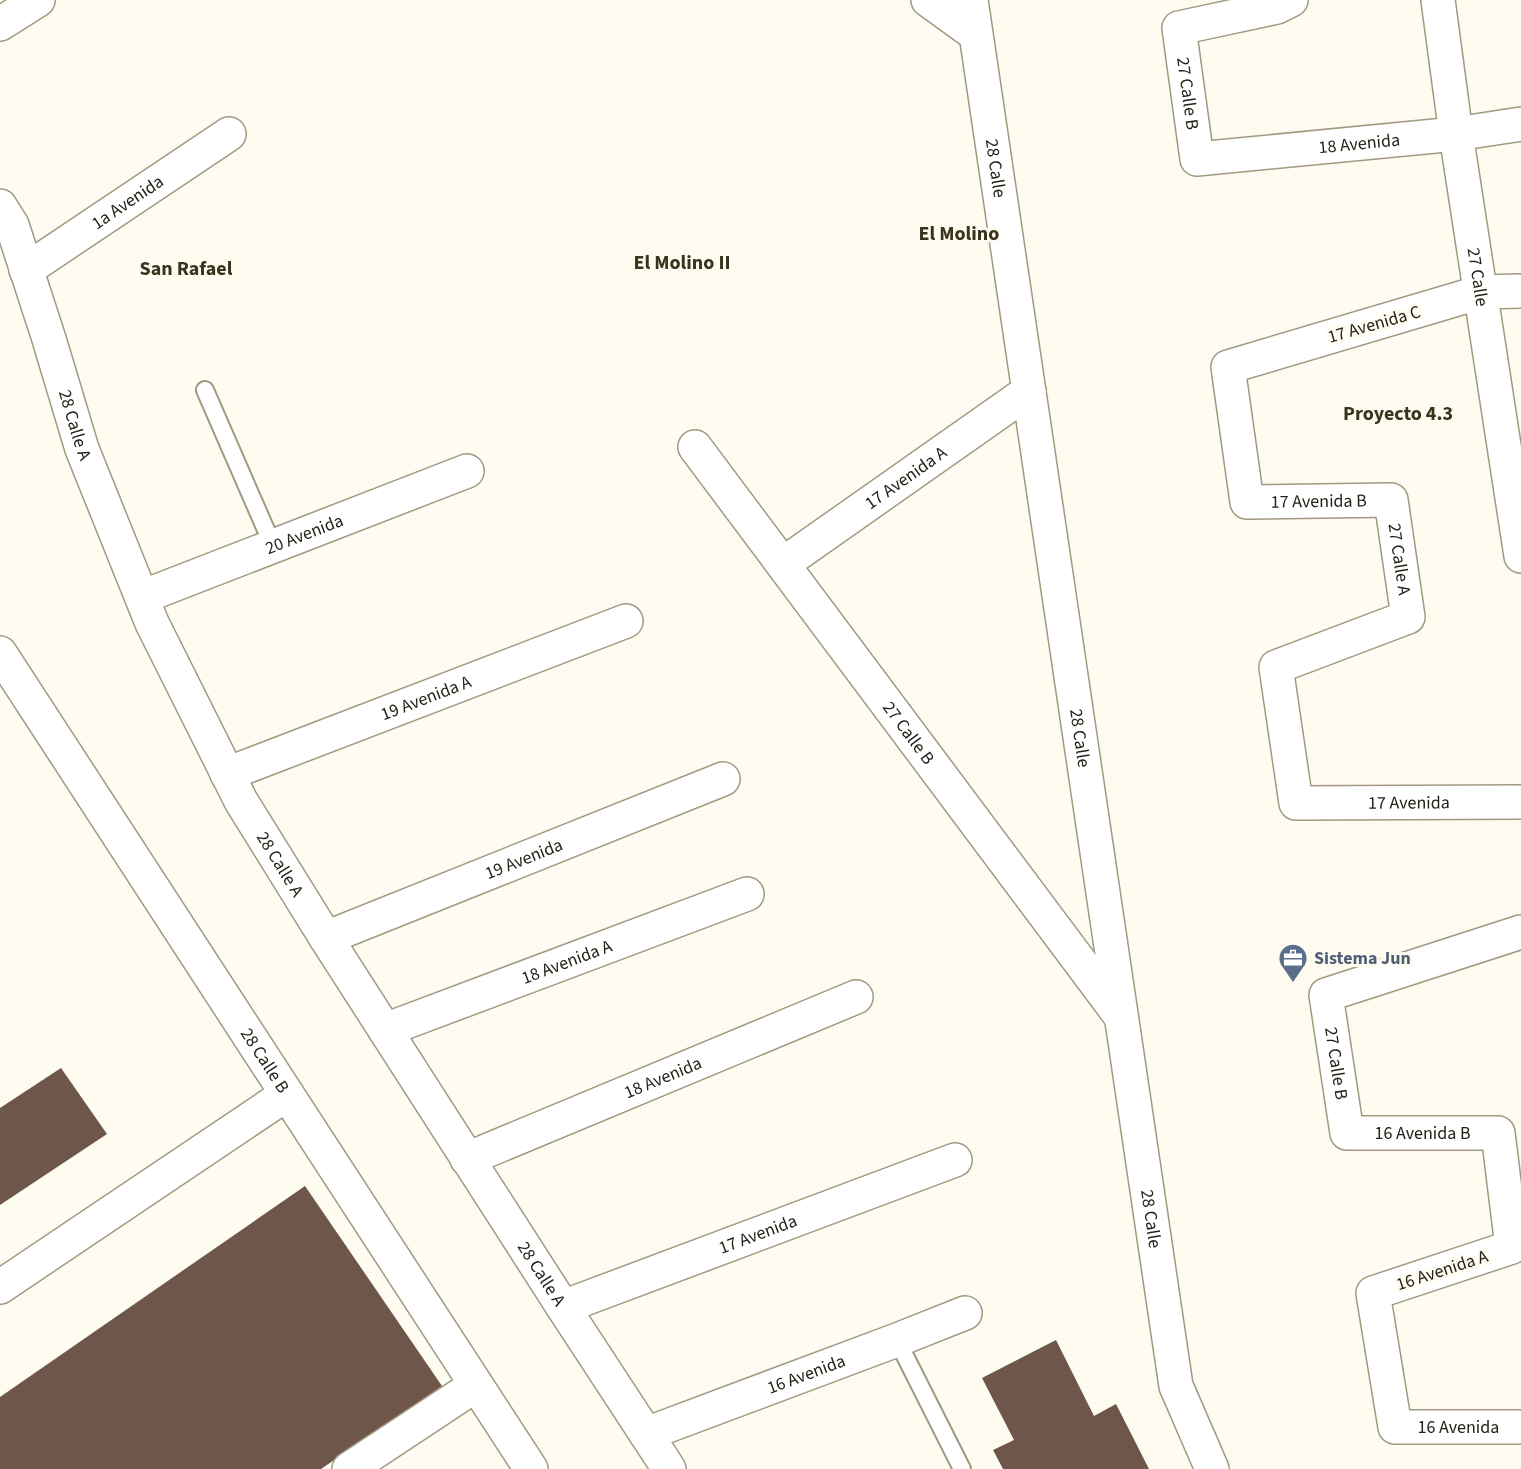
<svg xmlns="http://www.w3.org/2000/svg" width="1521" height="1469" font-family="'Source Sans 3',sans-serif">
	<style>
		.building { fill: #6e564b }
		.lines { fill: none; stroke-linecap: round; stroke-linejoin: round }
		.service-casing { stroke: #a19980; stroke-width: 20 }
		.minor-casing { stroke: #a19980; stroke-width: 36 }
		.service { stroke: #fff; stroke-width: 16 }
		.minor { stroke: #fff; stroke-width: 33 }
		.labels { text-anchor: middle; stroke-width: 6; stroke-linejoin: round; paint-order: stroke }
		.street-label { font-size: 18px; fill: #242117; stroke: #fefbf0 }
		.service-label { font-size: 18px; font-weight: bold; fill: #4e5e75; stroke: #fefbf0; text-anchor: start }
		.neighbourhood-label { font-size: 20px; font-weight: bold; fill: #3a331d; stroke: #fefbf0 }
	</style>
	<rect width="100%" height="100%" fill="#fefbf0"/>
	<g class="building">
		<polygon points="61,1068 107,1134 0,1205 0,1108"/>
		<polygon points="305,1186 442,1386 321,1469 0,1469 0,1397"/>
		<polygon points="1056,1340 1094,1416 1116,1404 1149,1469 1003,1469 993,1450 1014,1440 982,1378"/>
	</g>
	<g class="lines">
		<g class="service-casing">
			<g id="service">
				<polyline points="205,390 273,546"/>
				<polyline points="897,1340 962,1469"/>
			</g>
		</g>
		<g class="minor-casing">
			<g id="minor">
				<polyline points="928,0 975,34"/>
				<path id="s1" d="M971,0l205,1386 36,83"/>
				<path id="s2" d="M1291,0l-14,7 -98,21 18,131 259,-25 65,-10"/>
				<path id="s3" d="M1438,0l18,134 65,422"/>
				<polyline points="0,24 38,0"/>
				<path id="s4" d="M0,206l12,19 37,114 33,110 70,174 89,178 85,137 237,369 106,162"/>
				<path id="s5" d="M26,270l203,-136"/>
				<path id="s6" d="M1521,291l-40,1 -253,75 19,135 144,-2 17,117 -132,50 20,136 225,-1"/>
				<path id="s7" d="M695,447l424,567"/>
				<path id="s8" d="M783,564l246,-173"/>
				<path id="s9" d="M142,597l325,-126"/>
				<path id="s10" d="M0,653l531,816"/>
				<path id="s11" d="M227,774l399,-153"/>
				<path id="s12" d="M1521,932l-195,63 21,138h151l14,114 -139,46 22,134h126"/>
				<path id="s13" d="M326,938l397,-159"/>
				<path id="s14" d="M385,1030l362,-136"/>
				<path id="s15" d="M467,1159l389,-162"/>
				<polyline points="0,1287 287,1094"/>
				<path id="s16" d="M563,1307l392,-147"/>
				<path id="s17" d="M646,1434l251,-94 68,-27"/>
				<polyline points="349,1469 476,1385"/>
			</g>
		</g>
		<use href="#service" class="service"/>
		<use href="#minor" class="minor"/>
	</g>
	<defs>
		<g id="office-pin" transform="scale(1.5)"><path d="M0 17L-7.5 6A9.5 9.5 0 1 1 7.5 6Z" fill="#5c6f8a" stroke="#fefbf0"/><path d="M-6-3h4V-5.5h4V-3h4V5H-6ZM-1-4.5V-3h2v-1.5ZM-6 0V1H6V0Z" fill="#fff"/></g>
	</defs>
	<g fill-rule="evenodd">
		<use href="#office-pin" x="1293" y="958"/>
	</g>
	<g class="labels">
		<g class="street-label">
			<text dy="6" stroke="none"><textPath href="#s2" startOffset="182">27 Calle B</textPath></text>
			<text dy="6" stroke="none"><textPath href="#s2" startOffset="411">18 Avenida</textPath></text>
			<text dy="6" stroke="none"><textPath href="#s1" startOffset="170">28 Calle</textPath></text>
			<text dy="6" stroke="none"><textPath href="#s5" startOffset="122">1a Avenida</textPath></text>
			<text dy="6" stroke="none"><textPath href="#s3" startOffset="280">27 Calle</textPath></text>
			<text transform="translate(1374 324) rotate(-16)" y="6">17 Avenida C</text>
			<text dy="6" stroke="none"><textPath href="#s4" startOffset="232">28 Calle A</textPath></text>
			<text dy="6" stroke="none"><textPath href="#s8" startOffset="150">17 Avenida A</textPath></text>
			<text dy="6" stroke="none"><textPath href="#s6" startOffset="512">17 Avenida B</textPath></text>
			<text dy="6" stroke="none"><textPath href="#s9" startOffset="174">20 Avenida</textPath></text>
			<text dy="6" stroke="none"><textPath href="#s6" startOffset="644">27 Calle A</textPath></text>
			<text dy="6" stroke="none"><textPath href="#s11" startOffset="213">19 Avenida A</textPath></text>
			<text dy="6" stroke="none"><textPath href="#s7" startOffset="357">27 Calle B</textPath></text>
			<text dy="6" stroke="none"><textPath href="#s1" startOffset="746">28 Calle</textPath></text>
			<text dy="6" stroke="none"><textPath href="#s6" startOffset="1094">17 Avenida</textPath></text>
			<text dy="6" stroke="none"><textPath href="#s13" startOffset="213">19 Avenida</textPath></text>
			<text dy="6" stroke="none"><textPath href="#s4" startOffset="718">28 Calle A</textPath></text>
			<text dy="6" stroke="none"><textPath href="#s14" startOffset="194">18 Avenida A</textPath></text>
			<text dy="6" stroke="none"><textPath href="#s10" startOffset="486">28 Calle B</textPath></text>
			<text dy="6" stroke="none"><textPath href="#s12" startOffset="274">27 Calle B</textPath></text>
			<text dy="6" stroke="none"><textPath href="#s15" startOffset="212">18 Avenida</textPath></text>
			<text dy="6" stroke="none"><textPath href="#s12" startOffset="420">16 Avenida B</textPath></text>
			<text dy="6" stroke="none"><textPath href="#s1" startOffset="1232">28 Calle</textPath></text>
			<text dy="6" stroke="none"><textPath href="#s16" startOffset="208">17 Avenida</textPath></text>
			<text transform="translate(1442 1270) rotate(-18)" y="6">16 Avenida A</text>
			<text dy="6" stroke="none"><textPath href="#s4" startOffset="1204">28 Calle A</textPath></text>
			<text dy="6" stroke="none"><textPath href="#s17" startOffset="171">16 Avenida</textPath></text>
			<text dy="6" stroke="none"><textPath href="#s12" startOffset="956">16 Avenida</textPath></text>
		</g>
		<g class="service-label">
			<text x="1314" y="964">Sistema Jun</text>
		</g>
		<g class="neighbourhood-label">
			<text x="959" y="240">El Molino</text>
			<text x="682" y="269">El Molino II</text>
			<text x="186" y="275">San Rafael</text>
			<text x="1398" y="420">Proyecto 4.3</text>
		</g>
	</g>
</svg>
